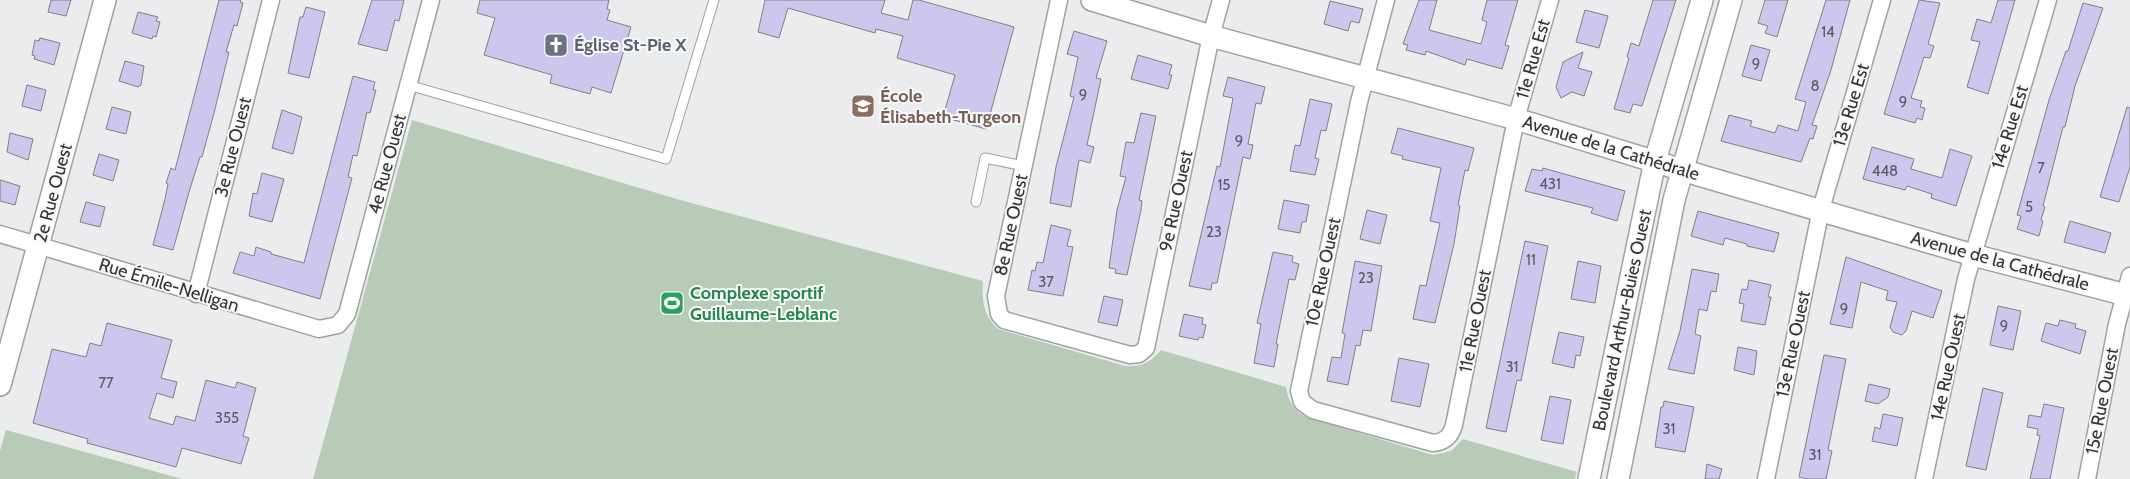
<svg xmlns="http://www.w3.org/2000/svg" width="2130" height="479" font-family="Cabin,sans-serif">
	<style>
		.green { fill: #b8cbb7 }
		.building { fill: #cdc7ed; stroke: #818082 }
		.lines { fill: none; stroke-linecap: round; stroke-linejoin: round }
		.service-casing { stroke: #9fa1a2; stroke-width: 11 }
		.minor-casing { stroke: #9fa1a2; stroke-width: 19 }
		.tertiary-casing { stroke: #9fa1a2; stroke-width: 24 }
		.service { stroke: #fff; stroke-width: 9 }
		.minor { stroke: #fff; stroke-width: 16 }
		.tertiary { stroke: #fff; stroke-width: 21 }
		.labels { text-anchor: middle; stroke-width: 4; stroke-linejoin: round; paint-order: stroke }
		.number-label { font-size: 15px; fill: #5a5963 }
		.worship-label { font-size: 18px; font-weight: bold; fill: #5b616d; stroke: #f7f9fa; text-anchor: start }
		.street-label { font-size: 18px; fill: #343435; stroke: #f7f9fa }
		.education-label { font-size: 18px; font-weight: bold; fill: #785e54; stroke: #f7f9fa; text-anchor: start }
		.leisure-label { font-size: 18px; font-weight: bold; fill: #27864d; stroke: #f7f9fa; text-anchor: start }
	</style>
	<rect width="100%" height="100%" fill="#eaeced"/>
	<g class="green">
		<path d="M412,120l268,80 303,81c-1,20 0,34 15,48l127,37c16,1 25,-3 36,-16l125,37c3,16 8,25 23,31l124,37 18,-4 12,-12 114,33 -2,7h-1262z"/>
		<polygon points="6,430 182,479 0,479 0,451"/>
	</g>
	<g class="building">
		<polygon points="51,0 71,0 66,16 48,12"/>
		<polygon points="219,0 241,0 240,2 243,3 237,26 234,25 226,52 229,52 214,113 202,157 200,157 189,192 173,250 153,245 165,199 168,184 166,183 171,168 175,170"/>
		<polygon points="372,0 404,0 399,21 395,20 387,51 358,44"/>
		<polygon points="480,0 609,0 607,9 610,10 607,20 631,27 611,93 592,87 590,94 550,83 552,75 484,55 495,18 477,13"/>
		<polygon points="765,0 885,0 881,13 908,20 913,0 919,0 1014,27 986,129 943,117 955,75 897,58 903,36 876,29 875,33 788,8 779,38 758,32"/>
		<polygon points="1419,0 1437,0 1429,30 1481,44 1487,22 1482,20 1487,0 1518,0 1505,45 1509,46 1502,69 1467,59 1465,65 1426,51 1425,55 1406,50 1408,45 1403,44"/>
		<polygon points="1653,0 1676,0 1642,106 1633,104 1630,113 1614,109 1629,58 1627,57 1631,43 1639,46"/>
		<polygon points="1765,0 1788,0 1777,37 1765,33 1768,26 1758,23"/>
		<polygon points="1826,0 1850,0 1831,70 1812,125 1817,126 1813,139 1810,138 1801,162 1721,141 1729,115 1752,121 1750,126 1775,133 1778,125 1798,131 1806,102 1795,99"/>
		<polygon points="1919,0 1940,3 1928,44 1934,46 1930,58 1924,57 1911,98 1922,101 1920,107 1925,108 1922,120 1917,118 1915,123 1884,114"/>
		<polygon points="1998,0 2015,0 1988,94 1967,87 1980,42 1971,40 1977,19 1991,23"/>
		<polygon points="1330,1 1363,9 1359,23 1351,21 1348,31 1324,24"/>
		<polygon points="2083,3 2103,8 2075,86 2065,127 2063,127 2043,206 2045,207 2041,220 2043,221 2039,236 2017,229 2021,216 2017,215 2049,100 2066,51 2068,51"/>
		<polygon points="306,7 325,12 309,78 288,73 300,17 303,17"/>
		<polygon points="1585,10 1608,16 1599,48 1576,42"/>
		<polygon points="138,12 158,17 156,21 160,22 156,37 153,36 152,39 132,33"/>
		<polygon points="1074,31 1107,41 1096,78 1101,79 1087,145 1094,147 1090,163 1079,160 1071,207 1050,203 1056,167 1074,97 1070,96 1078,57 1067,54"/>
		<polygon points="40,38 60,43 54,65 34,59 35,56 32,55 35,40 39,41"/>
		<polygon points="1751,45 1770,50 1761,81 1742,76"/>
		<polygon points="1583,52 1578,68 1592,72 1584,96 1572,92 1561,98 1556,87 1563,62"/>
		<polygon points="1138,55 1172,65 1169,75 1172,75 1168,89 1131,79"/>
		<polygon points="125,61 144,66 141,85 138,87 119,81"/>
		<polygon points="353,76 375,82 373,90 376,90 370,113 367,112 357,156 353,155 348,177 352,178 320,299 233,273 240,252 254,256 256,247 271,252 271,254 304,263"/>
		<polygon points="1228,77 1265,87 1261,104 1256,103 1248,144 1253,145 1250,159 1243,157 1217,283 1212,283 1211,290 1189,286 1217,166 1220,167 1233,98 1223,96"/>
		<polygon points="27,85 46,90 41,111 22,106"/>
		<polygon points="1310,99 1332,104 1326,131 1321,130 1315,158 1319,159 1315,175 1290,171 1295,145 1300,146"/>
		<polygon points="112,107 131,112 126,134 106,129"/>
		<polygon points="2127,107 2130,108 2130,167 2119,202 2100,197"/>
		<polygon points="282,110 302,117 293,154 272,148"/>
		<polygon points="1141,113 1156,116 1139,200 1142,201 1141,210 1127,275 1115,273 1116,269 1109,268 1117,210 1126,177 1120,176 1126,142 1134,143"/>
		<polygon points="1398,128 1474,148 1468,171 1465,170 1458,205 1460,206 1454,244 1435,323 1413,319 1420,285 1426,286 1440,223 1430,221 1441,168 1402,159 1403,156 1391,153"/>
		<polygon points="10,133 33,139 28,160 7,152"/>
		<polygon points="1872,147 1914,159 1911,169 1942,178 1950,149 1972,156 1956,206 1931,198 1932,194 1907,186 1905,190 1863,179"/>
		<polygon points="99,154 119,160 113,181 93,175"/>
		<polygon points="1543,168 1625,191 1617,221 1591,213 1593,208 1525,191 1532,169 1542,171"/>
		<polygon points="262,173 284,179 272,222 249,216 253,193 257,194"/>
		<polygon points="0,180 20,186 15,205 0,201"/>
		<polygon points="1284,200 1309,205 1306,222 1302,222 1300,233 1278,229"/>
		<polygon points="86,202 105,207 100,227 80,222"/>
		<polygon points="1367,210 1387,215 1380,244 1360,239"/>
		<polygon points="1698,211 1779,233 1774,252 1747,246 1747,244 1725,238 1723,245 1691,236"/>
		<polygon points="2070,221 2111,233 2105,253 2064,242"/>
		<polygon points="1051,225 1071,230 1067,246 1073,247 1063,296 1028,290 1032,270 1035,271 1037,262 1043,263"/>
		<polygon points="1525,241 1548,246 1521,381 1517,380 1506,432 1486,428"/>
		<polygon points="1273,252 1293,256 1292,262 1299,264 1295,280 1289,279 1276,344 1278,344 1274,367 1254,363 1261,324 1257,323"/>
		<polygon points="1846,257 1942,291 1933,318 1912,311 1906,331 1902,335 1893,332 1890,327 1897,302 1886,300 1888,291 1861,282 1852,328 1830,324"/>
		<polygon points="1355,261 1382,266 1371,331 1363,330 1360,346 1356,345 1348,385 1327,381 1332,357 1341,358 1345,334 1342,333"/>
		<polygon points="1578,261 1601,266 1595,303 1571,299"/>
		<polygon points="1692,269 1719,274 1716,292 1711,291 1707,311 1699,309 1695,334 1701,336 1694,374 1668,369 1680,331"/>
		<polygon points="1749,280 1771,285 1768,297 1771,297 1765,325 1741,321 1744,304 1739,303 1742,289 1747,290"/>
		<polygon points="1104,296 1123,300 1117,326 1098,322"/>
		<polygon points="1998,306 2021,311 2013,350 1990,345"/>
		<polygon points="1184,314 1203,318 1202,324 1206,325 1203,338 1199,337 1198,340 1179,336"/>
		<polygon points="2060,320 2076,324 2075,328 2086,331 2080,354 2041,341 2046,323 2058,326"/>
		<polygon points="107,323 172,340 161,378 177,382 173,398 157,393 149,418 173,425 176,416 195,421 206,380 235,388 237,382 256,388 243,436 249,438 241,464 182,448 176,467 87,443 88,439 33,423 52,349 86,357 90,343 101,346"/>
		<polygon points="1559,332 1584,337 1580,356 1576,355 1574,368 1552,363"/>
		<polygon points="1738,347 1757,351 1754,375 1734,370"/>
		<polygon points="1824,355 1846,359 1828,450 1832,451 1826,479 1807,479 1799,477"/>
		<polygon points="1399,358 1429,364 1420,407 1391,401"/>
		<polygon points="1869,384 1890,389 1888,397 1878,404 1865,401"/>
		<polygon points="1983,388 2003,393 1986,470 1966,466"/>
		<polygon points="1550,396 1571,400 1563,444 1541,440"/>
		<polygon points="1664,401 1694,407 1685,452 1655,447 1661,407 1663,407"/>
		<polygon points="2044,404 2064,408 2050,479 2030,479 2040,436 2037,435 2038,429 2027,427 2029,415 2041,417"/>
		<polygon points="1883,414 1903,418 1897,446 1872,441 1875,427 1880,429"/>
		<polygon points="1707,464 1722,469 1719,479 1705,479"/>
	</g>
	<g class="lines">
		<g class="service-casing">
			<g id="service">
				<polyline points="408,85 666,159 714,0"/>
				<polyline points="976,202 985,158 1024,166"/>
			</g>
		</g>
		<g class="minor-casing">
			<g id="minor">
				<polyline points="1059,0 996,296 999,314 1004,320 1130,355 1139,354 1146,348 1211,36 1221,0"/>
				<path d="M1386,0l-27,102 -60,289 3,11 11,8 120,33c12,-1 18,-7 21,-18l62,-306 34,-119"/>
				<polyline points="0,234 319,329 338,325 347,314 431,0"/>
				<polyline points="196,294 271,0"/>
				<polyline points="1766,479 1821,209 1882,0"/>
				<polyline points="1924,479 1966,279 2048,0"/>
				<polyline points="2087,479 2117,324 2130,276"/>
			</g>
		</g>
		<g class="tertiary-casing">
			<g id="tertiary">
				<polyline points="1092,0 1211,36 1516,119 1702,176 1973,255 2130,296"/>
				<polyline points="0,385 105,0"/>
				<polyline points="1589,479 1655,161 1702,0"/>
				<polyline points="1618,479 1674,200 1731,0"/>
			</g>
		</g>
		<use href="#service" class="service"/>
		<use href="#minor" class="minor"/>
		<use href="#tertiary" class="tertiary"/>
	</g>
	<defs>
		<g id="church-square" transform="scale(1.25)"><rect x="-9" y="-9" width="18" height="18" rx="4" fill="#6b7280" stroke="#f7f9fa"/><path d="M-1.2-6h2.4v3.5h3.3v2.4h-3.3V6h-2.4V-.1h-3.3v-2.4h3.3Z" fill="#fff"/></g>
		<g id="school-square" transform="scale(1.25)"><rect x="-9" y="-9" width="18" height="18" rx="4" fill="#8d6e63" stroke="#f7f9fa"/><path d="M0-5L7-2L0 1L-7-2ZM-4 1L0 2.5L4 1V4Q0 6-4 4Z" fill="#fff"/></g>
		<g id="stadium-square" transform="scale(1.25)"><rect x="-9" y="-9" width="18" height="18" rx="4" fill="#2e9e5b" stroke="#f7f9fa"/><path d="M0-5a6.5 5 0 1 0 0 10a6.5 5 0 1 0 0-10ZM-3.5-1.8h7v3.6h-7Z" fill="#fff"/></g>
	</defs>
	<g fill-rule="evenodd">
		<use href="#church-square" x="556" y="45"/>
		<use href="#school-square" x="863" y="106"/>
		<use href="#stadium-square" x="672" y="303"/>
	</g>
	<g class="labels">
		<g class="number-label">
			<text x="1828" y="37">14</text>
			<text x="1756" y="69">9</text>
			<text x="1815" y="91">8</text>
			<text x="1083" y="100">9</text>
			<text x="1903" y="107">9</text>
			<text x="1239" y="146">9</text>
			<text x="2041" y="173">7</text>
			<text x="1885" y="176">448</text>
			<text x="1550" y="189">431</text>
			<text x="1224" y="190">15</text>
			<text x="2029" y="212">5</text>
			<text x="1214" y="237">23</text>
			<text x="1531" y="265">11</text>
			<text x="1366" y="283">23</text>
			<text x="1046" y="287">37</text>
			<text x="1844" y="314">9</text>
			<text x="2004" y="331">9</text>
			<text x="1512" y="372">31</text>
			<text x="106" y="388">77</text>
			<text x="227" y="423">355</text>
			<text x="1669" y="434">31</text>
			<text x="1815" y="460">31</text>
		</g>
		<g class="worship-label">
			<text x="574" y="51">Église St-Pie X</text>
		</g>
		<g class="street-label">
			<text transform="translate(1533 59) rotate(-74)" y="6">11e Rue Est</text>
			<text transform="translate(1851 105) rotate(-73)" y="6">13e Rue Est</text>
			<text transform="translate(2010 127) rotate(-73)" y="6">14e Rue Est</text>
			<text transform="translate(233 147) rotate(-76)" y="6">3e Rue Ouest</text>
			<text transform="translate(1611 148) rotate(17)" y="6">Avenue de la Cathédrale</text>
			<text transform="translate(387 164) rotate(-75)" y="6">4e Rue Ouest</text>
			<text transform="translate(53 193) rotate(-75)" y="6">2e Rue Ouest</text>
			<text transform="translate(1176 201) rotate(-78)" y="6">9e Rue Ouest</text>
			<text transform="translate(1011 225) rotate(-78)" y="6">8e Rue Ouest</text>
			<text transform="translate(2000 261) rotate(15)" y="6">Avenue de la Cathédrale</text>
			<text transform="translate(1323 272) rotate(-78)" y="6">10e Rue Ouest</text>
			<text transform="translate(169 285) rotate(17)" y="6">Rue Émile-Nelligan</text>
			<text transform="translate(1622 320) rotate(-78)" y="6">Boulevard Arthur-Buies Ouest</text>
			<text transform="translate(1475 321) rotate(-79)" y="6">11e Rue Ouest</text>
			<text transform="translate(1793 344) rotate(-78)" y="6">13e Rue Ouest</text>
			<text transform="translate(1948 367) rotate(-78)" y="6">14e Rue Ouest</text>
			<text transform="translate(2102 401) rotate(-79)" y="6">15e Rue Ouest</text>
		</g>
		<g class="education-label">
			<text x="880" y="102">École<tspan x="880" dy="21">Élisabeth-Turgeon</tspan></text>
		</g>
		<g class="leisure-label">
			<text x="690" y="299">Complexe sportif<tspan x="690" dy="21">Guillaume-Leblanc</tspan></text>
		</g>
	</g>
</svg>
